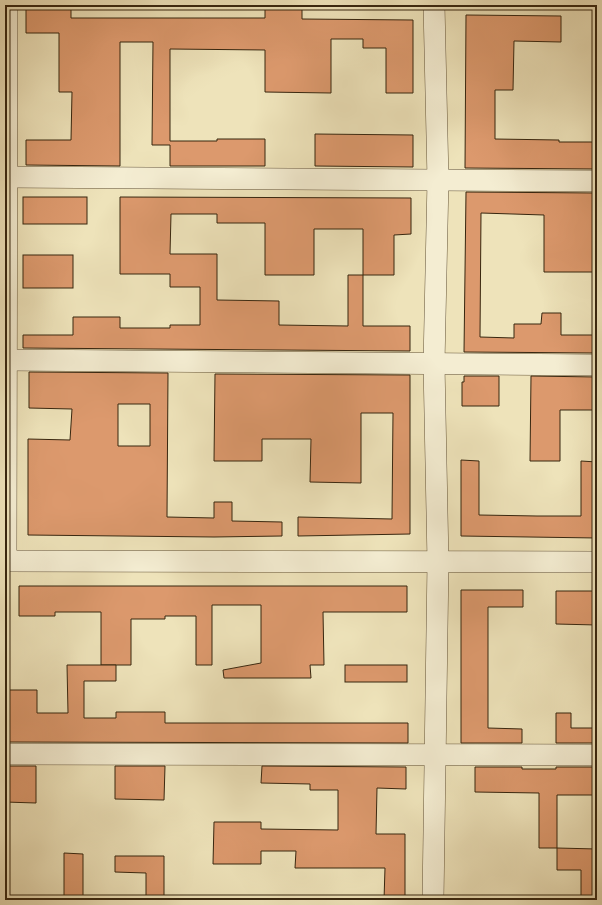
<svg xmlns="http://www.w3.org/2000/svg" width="602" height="905" font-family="'IM FELL English',serif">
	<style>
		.building { fill: #dc996d; stroke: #37260f; fill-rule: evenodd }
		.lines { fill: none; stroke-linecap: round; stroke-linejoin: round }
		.minor-casing { stroke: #65553a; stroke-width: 22 }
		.minor { stroke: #f4edd2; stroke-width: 21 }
	</style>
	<rect width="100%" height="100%" fill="#eee3ba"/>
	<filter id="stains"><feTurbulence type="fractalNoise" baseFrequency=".005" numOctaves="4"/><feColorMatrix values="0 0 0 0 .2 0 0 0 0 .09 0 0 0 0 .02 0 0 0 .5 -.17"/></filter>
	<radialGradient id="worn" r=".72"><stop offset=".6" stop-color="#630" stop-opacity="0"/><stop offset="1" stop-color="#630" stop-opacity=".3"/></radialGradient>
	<g class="building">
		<polygon points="26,5 71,5 71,18 265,18 265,5 302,5 302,19 413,20 413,93 386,93 386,48 363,48 363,39 331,39 331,93 265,92 265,50 170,49 170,141 217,141 217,139 265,139 265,166 170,166 170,145 152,145 153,42 120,42 120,166 26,165 26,140 71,140 72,92 59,92 59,33 26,33"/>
		<polygon points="466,15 561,16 561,42 514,41 513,90 495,90 495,139 559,140 559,142 597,142 597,169 465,168"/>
		<polygon points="315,134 413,135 413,167 315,166"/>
		<polygon points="466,192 597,193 597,272 544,272 544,215 481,213 480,337 514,338 514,324 541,324 542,313 561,313 561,335 597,335 597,353 464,352"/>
		<rect x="23" y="197" width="64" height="27"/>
		<path d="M120,197l291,1v36l-17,1v40h-31v51h47v25l-387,-3v-13h50v-18h47v11h50v-3h30v-38h-30v-13h-50zM171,214h46v9h48v52h49v-46h49v46h-15v51l-69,-1v-24l-62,-1v-46h-47z"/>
		<rect x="23" y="255" width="50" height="33"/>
		<path d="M29,372l139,1 -1,144 47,1v-16h18v19l50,1v14l-68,1 -186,-2v-96l42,1 2,-31 -43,-1zM118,404h32v42h-32z"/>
		<polygon points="215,374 410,375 410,534 298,536 298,517 392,519 393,413 361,413 361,483 310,482 311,439 262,439 262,461 214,461"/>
		<polygon points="464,376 499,376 499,406 462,406 462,382 464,382"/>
		<polygon points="531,376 597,377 597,410 560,410 560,461 530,461"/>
		<polygon points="461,460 479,461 479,515 537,516 581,516 581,461 597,462 597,538 461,536"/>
		<polygon points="19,586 407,586 407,612 323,612 324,665 310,665 311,678 224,678 223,670 261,663 261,605 212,605 212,665 196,665 196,616 165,616 165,619 131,619 131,665 101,665 101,612 55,612 55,616 19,616"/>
		<polygon points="461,590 523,590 523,607 488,607 488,728 522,729 522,743 461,743"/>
		<polygon points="556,591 597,591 597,625 556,624"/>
		<polygon points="67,665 116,665 116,681 84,681 84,718 116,718 116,712 165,712 165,723 408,723 408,743 5,742 5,690 37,690 37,713 68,713"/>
		<rect x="345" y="665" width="62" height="17"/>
		<polygon points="556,713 571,713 571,728 597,728 597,743 556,743"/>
		<polygon points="5,766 36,766 36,803 5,802"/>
		<polygon points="115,766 165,766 164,800 115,799"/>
		<polygon points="262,766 406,767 406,789 377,788 376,834 405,834 405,900 384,900 385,868 295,868 296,851 261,851 261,864 213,864 214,822 261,822 261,829 338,830 338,790 310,790 310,784 261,783"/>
		<polygon points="475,767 522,767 522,769 556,769 556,767 597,767 597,795 557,795 557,848 539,848 539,793 475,792"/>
		<polygon points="557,848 597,849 597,900 581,900 581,870 557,870"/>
		<polygon points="64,853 83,854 83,900 64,900"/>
		<polygon points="115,856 164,856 164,900 146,900 146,873 115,872"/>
	</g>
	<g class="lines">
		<g class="minor-casing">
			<g id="minor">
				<polyline points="7,177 597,181"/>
				<polyline points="7,360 597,365"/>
				<polyline points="6,560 7,5"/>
				<polyline points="5,561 597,562"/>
				<polyline points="5,754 597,755"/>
				<polyline points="433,900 438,562 434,364 438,180 434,5"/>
			</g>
		</g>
		<use href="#minor" class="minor"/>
	</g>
	<rect width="602" height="905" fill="none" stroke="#eee3ba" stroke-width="20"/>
	<rect x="6" y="6" width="590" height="893" fill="none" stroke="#37260f" stroke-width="2"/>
	<rect x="10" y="10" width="582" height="885" fill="none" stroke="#37260f"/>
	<rect width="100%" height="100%" filter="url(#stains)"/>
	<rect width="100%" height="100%" fill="url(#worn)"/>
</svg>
